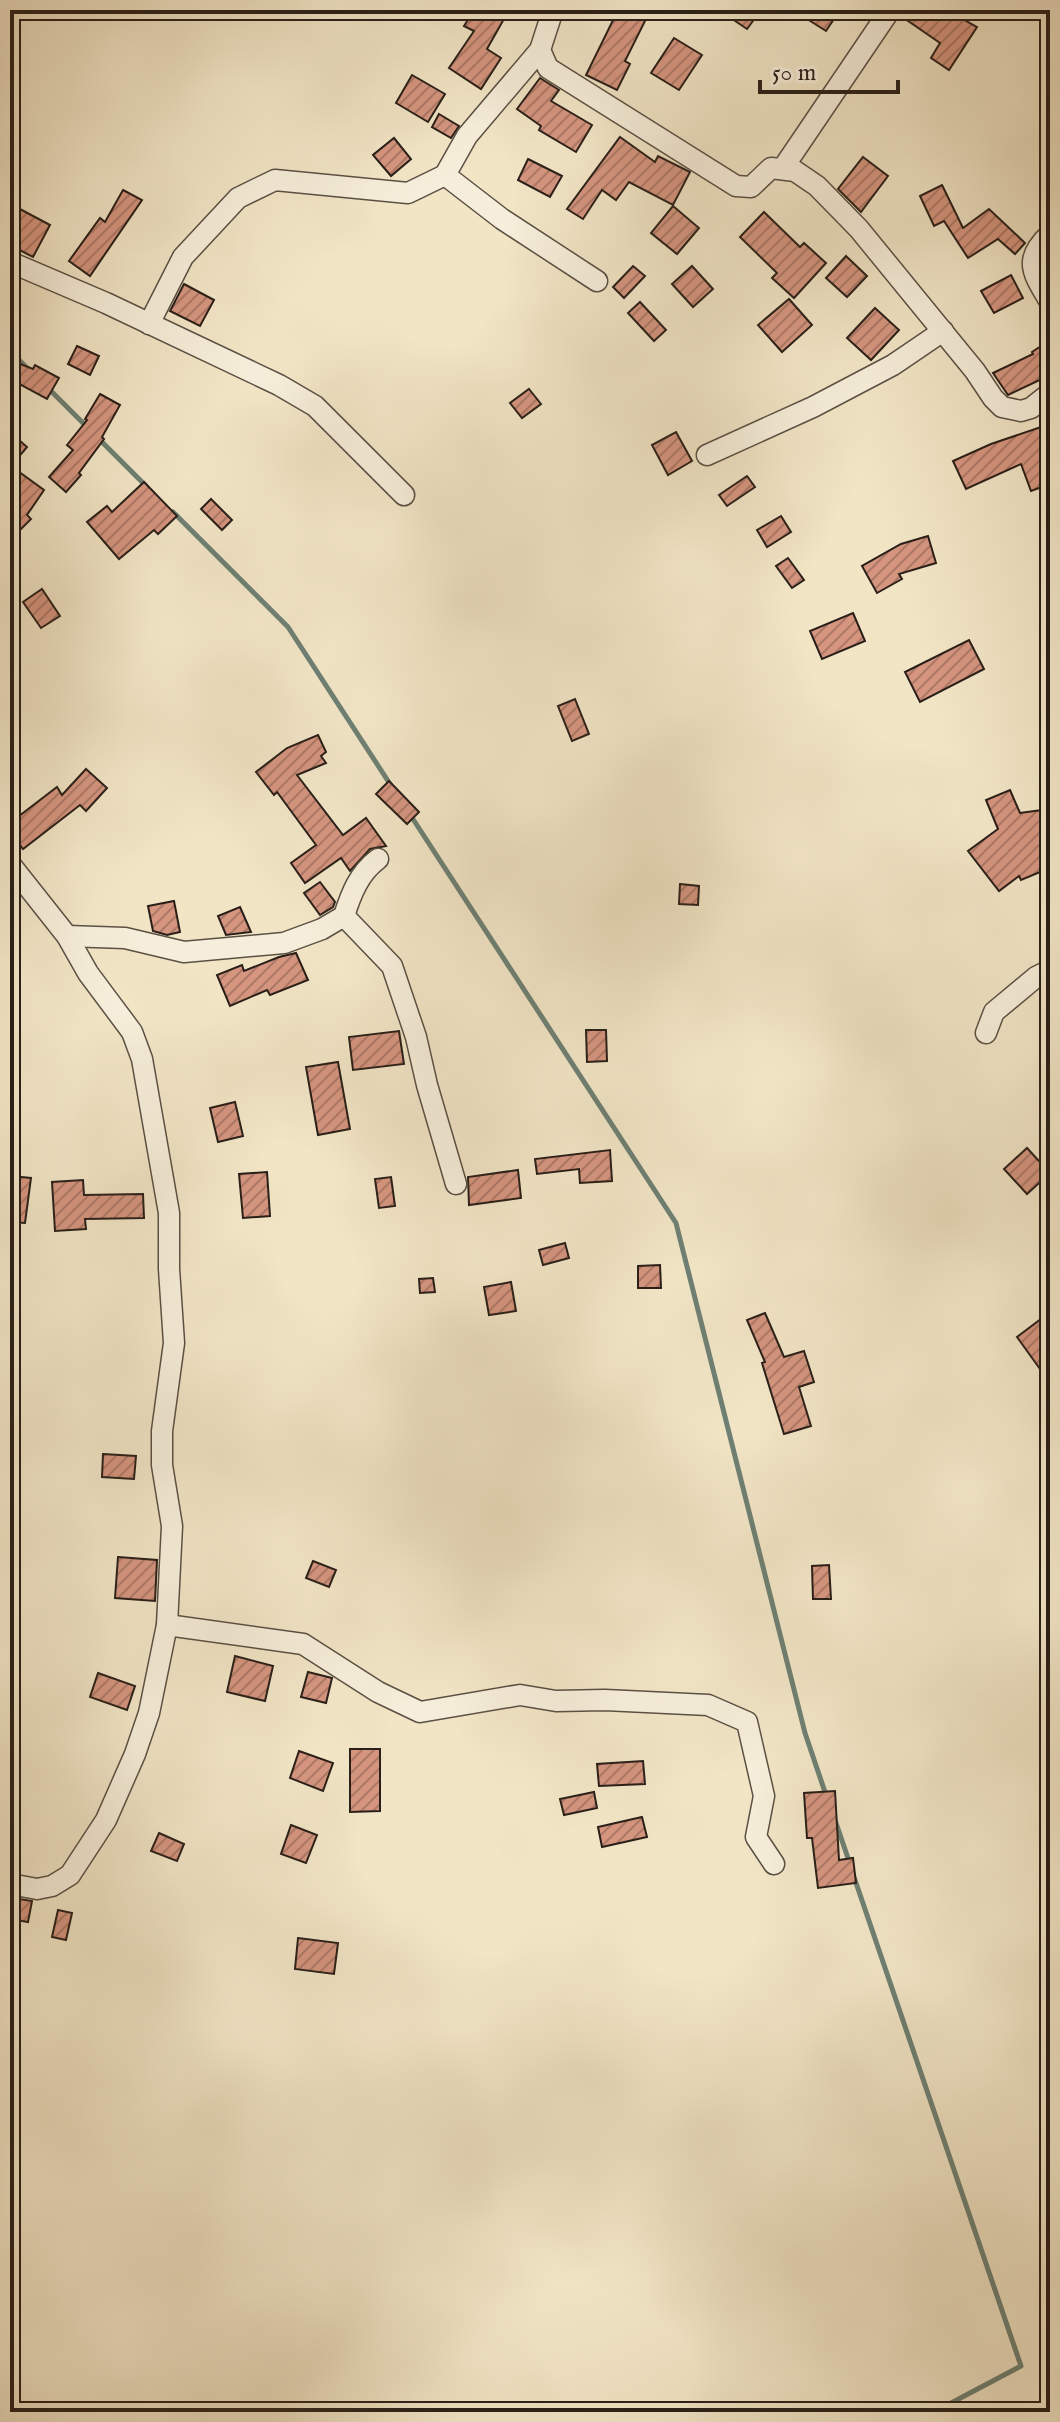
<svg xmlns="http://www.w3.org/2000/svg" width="1060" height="2422" font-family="'IM FELL English',serif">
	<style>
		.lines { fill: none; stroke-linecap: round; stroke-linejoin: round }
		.stream { stroke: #6e8073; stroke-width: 5 }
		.building { fill: url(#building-hatch); stroke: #291f18; stroke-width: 2 }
		.minor-casing { stroke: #5b5044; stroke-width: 23 }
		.minor { stroke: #f6eeda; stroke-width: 20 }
	</style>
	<defs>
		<pattern id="building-hatch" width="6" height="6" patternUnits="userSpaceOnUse" patternTransform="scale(2)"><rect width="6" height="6" fill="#d5957f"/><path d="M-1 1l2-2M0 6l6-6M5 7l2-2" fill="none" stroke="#ad7967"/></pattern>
	</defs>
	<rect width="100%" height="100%" fill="#f1e5c6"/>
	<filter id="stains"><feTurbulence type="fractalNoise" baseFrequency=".0025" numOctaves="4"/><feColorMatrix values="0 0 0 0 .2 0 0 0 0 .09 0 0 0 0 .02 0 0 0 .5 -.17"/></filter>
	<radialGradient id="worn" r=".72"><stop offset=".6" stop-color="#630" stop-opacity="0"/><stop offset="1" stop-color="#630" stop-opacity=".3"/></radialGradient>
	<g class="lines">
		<g class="stream">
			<polyline points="10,351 29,370"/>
			<polyline points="48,388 86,426"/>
			<polyline points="99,439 146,486"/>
			<polyline points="173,512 288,627 390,784"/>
			<polyline points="411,816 676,1223 805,1733 826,1795"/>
			<polyline points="835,1820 850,1864"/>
			<polyline points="854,1877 1021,2366 934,2412"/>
		</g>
	</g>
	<g class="building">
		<polygon points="474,10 509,10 487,49 501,58 481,89 449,68 474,31 464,26"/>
		<polygon points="618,10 644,10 640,18 645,21 625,61 630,64 617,90 586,75"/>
		<polygon points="719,10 761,10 747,29"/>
		<polygon points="793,10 840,10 826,31"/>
		<polygon points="903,10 973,10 966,21 977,27 949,70 931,58 940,43 901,16"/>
		<polygon points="674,38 702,55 679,90 651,73"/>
		<polygon points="412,75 445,94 428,122 396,103"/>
		<polygon points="540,78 559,90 551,101 592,125 576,152 539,130 541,126 517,109"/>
		<polygon points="439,114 459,126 451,138 432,127"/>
		<polygon points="620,137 655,162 658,156 690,172 673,205 629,182 616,200 602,190 583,219 567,209"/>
		<polygon points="394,138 411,159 391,176 373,155"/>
		<polygon points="863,157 888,176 861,212 838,189"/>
		<polygon points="528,159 562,176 550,197 518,180"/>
		<polygon points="942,185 963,228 989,209 1025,243 1015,254 998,239 968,258 944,221 934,226 920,196"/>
		<polygon points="123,190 142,200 90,276 69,261 100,218 105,222"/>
		<polygon points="673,206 699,228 677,254 651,233"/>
		<polygon points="18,208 50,225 33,257 10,245 10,224"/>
		<polygon points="764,212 800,247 804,243 826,263 794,298 772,278 777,273 740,237"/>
		<polygon points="846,256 867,276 847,297 826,278"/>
		<polygon points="633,266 645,276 624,298 613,287"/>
		<polygon points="692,266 713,289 693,307 672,284"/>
		<polygon points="1011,275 1023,298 994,313 981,291"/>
		<polygon points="184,284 214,300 200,326 170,311"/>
		<polygon points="789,299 812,325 782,352 758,325"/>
		<polygon points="640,302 666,330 654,341 628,313"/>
		<polygon points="875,308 899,330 871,360 847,338"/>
		<polygon points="1050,340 1050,380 1048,376 1008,395 993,373 1033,354 1032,352"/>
		<polygon points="77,346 99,356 90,375 68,364"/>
		<polygon points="10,360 33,369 35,365 59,378 47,399 10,379"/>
		<polygon points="529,389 541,404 522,418 510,403"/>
		<polygon points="100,394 120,405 102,437 104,439 79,473 81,475 66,492 49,477 73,450 67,445 87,420 85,419"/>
		<polygon points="1050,424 1050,484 1031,491 1021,464 966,489 953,461 991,444"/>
		<polygon points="10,432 27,447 11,466 44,490 27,515 31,519 10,540"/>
		<polygon points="676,432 692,461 668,475 652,445"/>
		<polygon points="747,476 755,487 727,506 719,495"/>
		<polygon points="144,482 177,516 158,534 154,530 119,559 87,522 107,506 112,512"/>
		<polygon points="211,499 232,520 222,530 201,509"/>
		<polygon points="781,516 791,532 767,547 757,530"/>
		<polygon points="928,536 936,563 899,574 902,579 877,593 862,566 901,544"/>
		<polygon points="788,558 804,580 792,588 776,566"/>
		<polygon points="42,589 60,616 41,628 23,602"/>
		<polygon points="853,613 865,641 822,659 810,631"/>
		<polygon points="969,640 984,669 920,702 905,672"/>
		<polygon points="575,699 589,734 572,741 558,706"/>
		<polygon points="318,735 326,752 321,756 326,763 297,775 343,835 366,818 386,846 370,849 350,871 341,858 305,883 291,863 316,845 277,792 274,795 256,772 287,748"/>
		<polygon points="86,769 107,788 86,811 80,805 23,849 10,832 10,823 57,787 62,795"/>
		<polygon points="389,781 419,812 407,824 376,794"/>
		<polygon points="1010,790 1020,813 1050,809 1050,862 1042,863 1045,870 1021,880 1019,876 999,891 968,851 998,829 986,800"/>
		<polygon points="320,882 335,902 333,907 320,915 304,893"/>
		<polygon points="680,884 699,886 698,905 679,904"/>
		<polygon points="174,901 180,932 167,935 153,931 148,906"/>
		<polygon points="240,907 251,932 226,935 218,916"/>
		<polygon points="296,953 308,980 270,995 267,990 230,1006 217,975 242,965 244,971 279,957"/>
		<polygon points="586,1030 606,1030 607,1061 587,1062"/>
		<polygon points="399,1031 404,1064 353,1070 349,1037"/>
		<polygon points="338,1062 350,1129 318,1135 306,1067"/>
		<polygon points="235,1102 243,1136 218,1142 210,1108"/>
		<polygon points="1027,1148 1050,1173 1027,1194 1004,1169"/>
		<polygon points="610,1150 612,1181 580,1183 579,1169 537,1174 535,1159"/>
		<polygon points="518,1170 521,1198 469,1205 468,1177"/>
		<polygon points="267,1172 270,1216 243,1218 239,1174"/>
		<polygon points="10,1176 31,1178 25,1223 10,1222"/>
		<polygon points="391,1177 395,1206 379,1208 375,1179"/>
		<polygon points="83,1180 84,1195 143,1194 144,1218 85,1219 86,1229 55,1231 52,1182"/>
		<polygon points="565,1243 569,1258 543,1265 539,1250"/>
		<polygon points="660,1265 661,1288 638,1288 638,1266"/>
		<polygon points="433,1278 435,1292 420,1293 419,1279"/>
		<polygon points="511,1282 516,1311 489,1315 484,1287"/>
		<polygon points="765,1313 784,1357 804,1351 814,1382 799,1387 811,1426 784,1434 762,1363 765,1362 747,1320"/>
		<polygon points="1041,1319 1050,1331 1050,1383 1017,1337"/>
		<polygon points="103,1454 136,1456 134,1479 102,1477"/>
		<polygon points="118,1557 157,1560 155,1601 115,1598"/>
		<polygon points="313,1561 336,1570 329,1587 306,1578"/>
		<polygon points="829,1565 831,1599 813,1599 812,1566"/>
		<polygon points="235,1656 273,1666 265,1701 227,1692"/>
		<polygon points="308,1672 332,1678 326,1703 301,1697"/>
		<polygon points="98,1673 135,1686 127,1710 90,1697"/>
		<polygon points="350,1749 380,1749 380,1811 350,1812"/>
		<polygon points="299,1751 333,1763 323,1791 290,1778"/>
		<polygon points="643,1761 645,1784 599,1786 597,1764"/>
		<polygon points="835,1791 839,1860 853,1858 856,1883 818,1888 812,1838 807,1838 804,1793"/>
		<polygon points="594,1792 597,1808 564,1815 560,1799"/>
		<polygon points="642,1817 647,1837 602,1847 598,1827"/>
		<polygon points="291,1825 317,1835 306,1863 281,1854"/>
		<polygon points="159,1833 184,1844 177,1861 151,1851"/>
		<polygon points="13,1898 32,1901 28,1922 10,1919"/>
		<polygon points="58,1910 72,1913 66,1940 52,1937"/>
		<polygon points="298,1938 338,1943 334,1974 295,1969"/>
	</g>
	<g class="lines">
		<g class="minor-casing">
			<g id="minor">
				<polyline points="540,50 548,68 736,186 751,187 771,168 795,171 817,186 859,229 975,371 993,398 1002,407 1021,411 1031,408 1050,393"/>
				<polyline points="783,168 890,10"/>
				<polyline points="445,175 502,219 597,281"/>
				<path d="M1050,234c-28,26 -17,39 0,68"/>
				<polyline points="10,262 106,303 279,385 315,406 404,495"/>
				<polyline points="149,324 183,257 238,198 275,180 408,193 445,175 467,136 540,50 553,10"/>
				<polyline points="707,455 813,407 893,365 943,331"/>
				<polyline points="10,864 67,936 88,973 132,1032 142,1059 169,1213 169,1269 174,1343 162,1431 162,1465 172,1526 167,1625 149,1713 135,1754 106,1820 70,1875 52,1886 37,1889 10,1884"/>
				<polyline points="344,916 392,966 416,1037 427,1085 456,1184"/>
				<path d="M67,936l58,2 59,14 100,-9 38,-14 22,-13c7,-22 15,-43 34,-57"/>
				<polyline points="986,1033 994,1012 1036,977 1050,970"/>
				<polyline points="167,1625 303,1644 378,1692 420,1712 520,1695 556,1701 605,1700 708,1705 747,1722 764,1796 756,1837 774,1864"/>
			</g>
		</g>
		<use href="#minor" class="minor"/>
	</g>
	<rect width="1060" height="2422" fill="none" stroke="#f1e5c6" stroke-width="40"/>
	<rect x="12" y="12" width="1036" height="2398" fill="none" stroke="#291f18" stroke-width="4"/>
	<rect x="20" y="20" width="1020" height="2382" fill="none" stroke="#291f18" stroke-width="2"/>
	<path d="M760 80v12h138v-12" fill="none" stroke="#291f18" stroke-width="4"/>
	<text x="772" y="80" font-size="24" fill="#291f18" stroke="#f6eeda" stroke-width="6" paint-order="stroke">50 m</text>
	<rect width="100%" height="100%" filter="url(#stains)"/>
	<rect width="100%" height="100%" fill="url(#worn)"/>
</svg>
